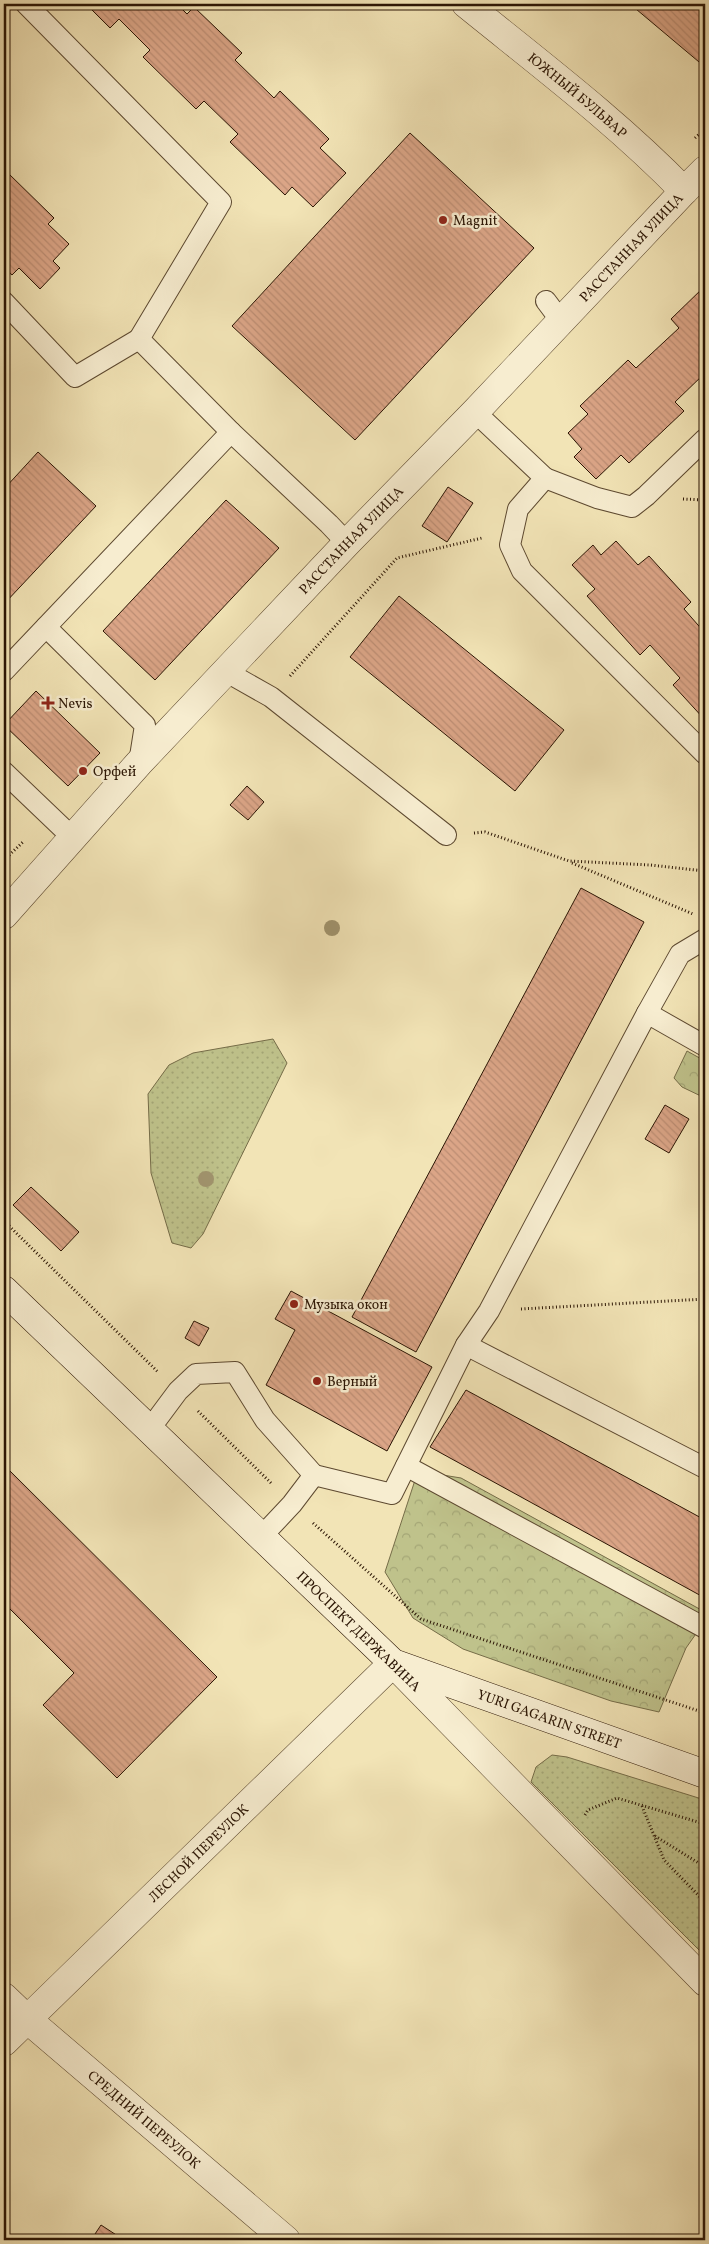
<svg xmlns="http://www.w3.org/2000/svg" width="709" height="2244" font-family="Vollkorn,serif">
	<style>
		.green { fill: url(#green-dots); stroke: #756c48 }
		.forest { fill: url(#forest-crowns); stroke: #756c48 }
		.building { fill: url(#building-back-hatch); stroke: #2b1504 }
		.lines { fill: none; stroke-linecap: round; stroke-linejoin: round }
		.service-casing { stroke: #5d4930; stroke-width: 22 }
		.minor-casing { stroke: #5d4930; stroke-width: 29 }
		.secondary-casing { stroke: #2b1504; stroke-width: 29 }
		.path { stroke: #2b1504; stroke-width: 3; stroke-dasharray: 1 2.5; stroke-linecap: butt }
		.service { stroke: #f7edd0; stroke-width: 20 }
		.minor { stroke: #f7edd0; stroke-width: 28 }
		.secondary { stroke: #f7edd0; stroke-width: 28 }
		.tree { fill: #a1946e }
		.poi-dot { fill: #8f2418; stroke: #f7edd0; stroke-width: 2 }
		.labels { text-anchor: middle; stroke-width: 5; stroke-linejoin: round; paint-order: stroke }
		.street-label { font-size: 14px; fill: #2b1504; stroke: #f7edd0 }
		.poi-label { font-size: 14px; fill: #2b1504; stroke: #f7edd0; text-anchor: start }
	</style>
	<defs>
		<pattern id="green-dots" width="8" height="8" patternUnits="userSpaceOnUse" patternTransform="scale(1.25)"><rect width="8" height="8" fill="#bfc28b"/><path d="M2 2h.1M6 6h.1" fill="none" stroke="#a4a676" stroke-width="1.8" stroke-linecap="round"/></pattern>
		<pattern id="forest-crowns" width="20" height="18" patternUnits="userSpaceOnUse" patternTransform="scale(1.25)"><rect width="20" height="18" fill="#bfc28b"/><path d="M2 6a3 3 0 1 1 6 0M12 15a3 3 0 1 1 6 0" fill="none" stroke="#a4a676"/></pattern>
		<pattern id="building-back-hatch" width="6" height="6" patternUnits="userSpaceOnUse" patternTransform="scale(1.25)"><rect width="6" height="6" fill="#dba587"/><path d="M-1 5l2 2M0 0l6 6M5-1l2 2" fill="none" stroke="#bc8d73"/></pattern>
	</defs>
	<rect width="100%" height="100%" fill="#f2e4b6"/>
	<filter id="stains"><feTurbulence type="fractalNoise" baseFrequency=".004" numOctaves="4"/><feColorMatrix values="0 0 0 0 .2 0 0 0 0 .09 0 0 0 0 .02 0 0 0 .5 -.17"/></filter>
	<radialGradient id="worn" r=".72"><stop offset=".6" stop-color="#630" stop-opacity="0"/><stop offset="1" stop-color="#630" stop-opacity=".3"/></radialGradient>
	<g class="green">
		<polygon points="273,1039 287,1063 203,1234 191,1248 172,1243 151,1173 148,1094 169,1065 193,1053"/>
		<polygon points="552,1755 567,1757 705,1800 705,1956 531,1782 536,1767"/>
	</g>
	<g class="forest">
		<polygon points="687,1051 705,1061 705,1098 682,1087 674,1078"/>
		<polygon points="418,1471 461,1478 705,1612 705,1621 686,1648 659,1712 611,1701 463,1649 413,1618 385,1572"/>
	</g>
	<g class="building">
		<polygon points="86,4 177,4 187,14 194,7 242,53 235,60 274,98 280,91 329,139 320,148 346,173 313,207 292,187 285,195 230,142 238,134 204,101 196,109 143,57 150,50 119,19 110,28"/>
		<polygon points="630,4 705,4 705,67"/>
		<polygon points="410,133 534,248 355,440 232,326"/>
		<polygon points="8,173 54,218 48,224 69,244 53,261 60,268 40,289 19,268 12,275 4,268 4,178"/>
		<polygon points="705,286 705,373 675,402 684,411 629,463 621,455 596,479 574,457 582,449 568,433 588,414 580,406 628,360 636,368 679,328 671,319"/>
		<polygon points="38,452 96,506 4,604 4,489"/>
		<polygon points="448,487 473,503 447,542 422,526"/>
		<polygon points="226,500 279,548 155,680 103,631"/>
		<polygon points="616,541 638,565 649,556 691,602 684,609 705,633 705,720 673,685 680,678 650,645 640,655 587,596 595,589 572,565 593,545 601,555"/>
		<polygon points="399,596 564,730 515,791 350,657"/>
		<polygon points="36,691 100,753 68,786 4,725"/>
		<polygon points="247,786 264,802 248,820 230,805"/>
		<polygon points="581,888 644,922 416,1352 352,1317"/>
		<polygon points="665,1105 689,1119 669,1153 645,1139"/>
		<polygon points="31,1187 79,1232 61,1251 13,1205"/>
		<polygon points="291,1291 432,1367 387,1451 266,1385 295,1330 275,1319"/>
		<polygon points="194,1321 209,1328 199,1346 185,1338"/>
		<polygon points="466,1390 705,1520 705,1598 430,1447"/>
		<polygon points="4,1465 217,1677 117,1778 43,1705 74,1673 4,1603"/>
		<polygon points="101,2225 124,2240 91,2240"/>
	</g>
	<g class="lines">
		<g class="service-casing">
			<g id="service">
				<polyline points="26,4 221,202 139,339"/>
				<polyline points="546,301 561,321"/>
				<polyline points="4,302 75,377 139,339 231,432 329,524 347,543"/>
				<polyline points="475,412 545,478 518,509 510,545 522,571 705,754"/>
				<polyline points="545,478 597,498 632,507 646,496 705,439"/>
				<polyline points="46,627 145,725 139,763"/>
				<polyline points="4,671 231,432"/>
				<polyline points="225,671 271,697 446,835"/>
				<polyline points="4,772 72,837"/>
				<polyline points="647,1013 680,954 705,939"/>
				<polyline points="466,1345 705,1468"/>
				<polyline points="149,1430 178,1391 196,1374 235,1372 265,1420 314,1475 292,1504 262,1536"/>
				<polyline points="406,1466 705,1628"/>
				<polyline points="314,1475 392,1494 466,1345 489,1311 647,1013 705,1046"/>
			</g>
		</g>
		<g class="minor-casing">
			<g id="minor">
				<path id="s1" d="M466,4c74,60 151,118 218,187"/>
				<path id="s2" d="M4,915l135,-152 208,-220 128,-131 209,-221 21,-21"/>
				<path id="s3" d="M4,1997l23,22 259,221"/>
				<path id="s4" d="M4,2042l389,-379 312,319"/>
			</g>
		</g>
		<g class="secondary-casing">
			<g id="secondary">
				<path id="s5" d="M4,1290l389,373 312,111"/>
			</g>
		</g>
		<g class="path">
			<polyline points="695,138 705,129"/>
			<polyline points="683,499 705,500"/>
			<polyline points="290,676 397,558 482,538"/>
			<polyline points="474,833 485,832 569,861 650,865 705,871"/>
			<polyline points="4,860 23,842"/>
			<polyline points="572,863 693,914"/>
			<polyline points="4,1221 158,1372"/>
			<polyline points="521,1309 705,1299"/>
			<polyline points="198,1411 272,1484"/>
			<polyline points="313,1523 421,1619 705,1713"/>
			<polyline points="642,1806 664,1860 705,1902"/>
			<polyline points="585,1815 588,1810 617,1798 705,1824"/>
			<polyline points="655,1836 705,1867"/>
			<polyline points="703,2240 705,2237"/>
		</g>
		<use href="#service" class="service"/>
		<use href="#minor" class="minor"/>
		<use href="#secondary" class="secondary"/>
	</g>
	<g class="tree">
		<circle cx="332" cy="928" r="8"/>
		<circle cx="206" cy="1179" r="8"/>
	</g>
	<g class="poi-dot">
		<circle cx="443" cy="220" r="5"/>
		<path d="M45.5 695.5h5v5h5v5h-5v5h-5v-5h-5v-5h5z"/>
		<circle cx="83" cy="771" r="5"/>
		<circle cx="294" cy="1304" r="5"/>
		<circle cx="317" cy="1381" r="5"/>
	</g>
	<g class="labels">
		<g class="street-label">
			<text dy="5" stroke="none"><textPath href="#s1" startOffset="144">ЮЖНЫЙ БУЛЬВАР</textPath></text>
			<text dy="5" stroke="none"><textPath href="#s2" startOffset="916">РАССТАННАЯ УЛИЦА</textPath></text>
			<text dy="5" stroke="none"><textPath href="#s2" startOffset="511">РАССТАННАЯ УЛИЦА</textPath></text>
			<text transform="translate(359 1631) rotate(44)" y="5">ПРОСПЕКТ ДЕРЖАВИНА</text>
			<text dy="5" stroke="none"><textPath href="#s5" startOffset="705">YURI GAGARIN STREET</textPath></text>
			<text dy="5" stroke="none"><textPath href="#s4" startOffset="271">ЛЕСНОЙ ПЕРЕУЛОК</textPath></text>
			<text dy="5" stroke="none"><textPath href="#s3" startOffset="186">СРЕДНИЙ ПЕРЕУЛОК</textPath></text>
		</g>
		<g class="poi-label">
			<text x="453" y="225">Magnit</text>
			<text x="58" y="708">Nevis</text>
			<text x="93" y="776">Орфей</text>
			<text x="304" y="1309">Музыка окон</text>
			<text x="327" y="1386">Верный</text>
		</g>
	</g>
	<rect width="709" height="2244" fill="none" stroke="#f2e4b6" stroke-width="20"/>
	<rect x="5" y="5" width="699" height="2234" fill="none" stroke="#2b1504" stroke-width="2.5"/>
	<rect x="10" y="10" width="689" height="2224" fill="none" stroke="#2b1504"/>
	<rect width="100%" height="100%" filter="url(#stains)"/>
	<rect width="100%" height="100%" fill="url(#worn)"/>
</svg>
